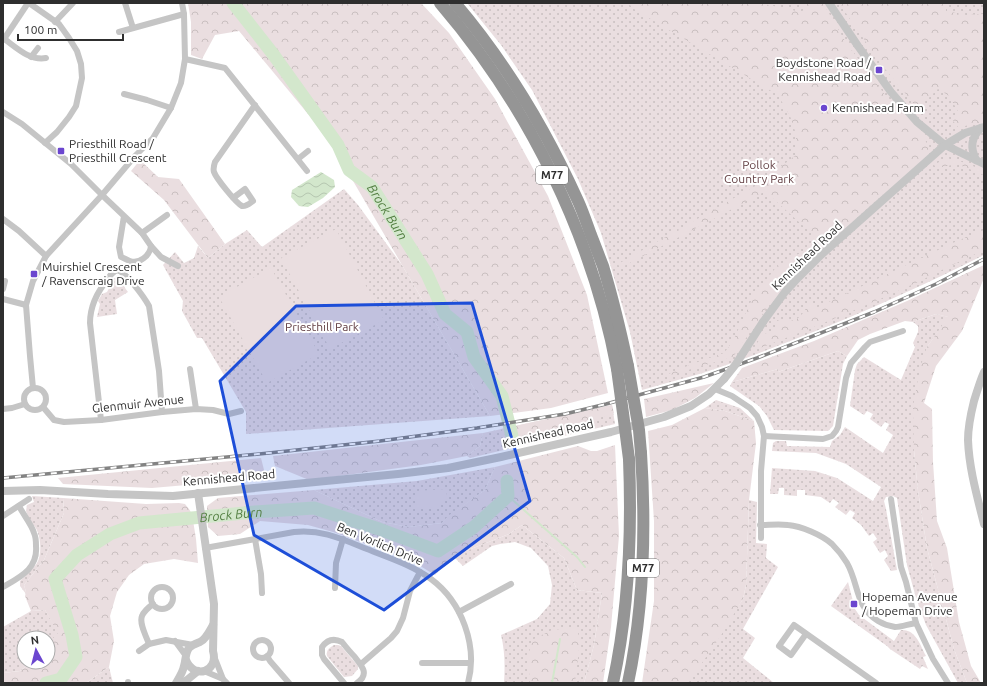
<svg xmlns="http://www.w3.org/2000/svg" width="987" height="686" font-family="Ubuntu,sans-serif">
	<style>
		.grass { fill: url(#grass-dots) }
		.forest { fill: url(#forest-crowns) }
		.garden { fill: #eadee0 }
		.water { fill: url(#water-waves) }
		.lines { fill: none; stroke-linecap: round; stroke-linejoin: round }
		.stream { stroke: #d3e7cc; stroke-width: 2 }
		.river { stroke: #d3e7cc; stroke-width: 13 }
		.minor { stroke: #c5c5c5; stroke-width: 6 }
		.tertiary { stroke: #c5c5c5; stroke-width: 8 }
		.motorway { stroke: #959595; stroke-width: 12 }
		.rail-casing { stroke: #838383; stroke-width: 3.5 }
		.rail { stroke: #fff; stroke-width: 2; stroke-dasharray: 6; stroke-linecap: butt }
		.tertiary-bridge { stroke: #c5c5c5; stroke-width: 8 }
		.motorway-bridge { stroke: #959595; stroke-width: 12 }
		.marked { fill: #1d4ed8; fill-opacity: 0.2; stroke: #1d4ed8; stroke-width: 3; stroke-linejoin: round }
		.poi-dot { fill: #6b46cf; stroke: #fff; stroke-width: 1.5 }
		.labels { text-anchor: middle; stroke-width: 4; stroke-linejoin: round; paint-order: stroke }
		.shield { fill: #fff; stroke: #6d6d6d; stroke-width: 1 }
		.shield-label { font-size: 11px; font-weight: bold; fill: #2e2e2e }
		.poi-label { font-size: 12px; fill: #2e2e2e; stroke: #fff; text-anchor: start }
		.park-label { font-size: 12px; fill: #644145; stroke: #fff }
		.street-label { font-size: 12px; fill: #2e2e2e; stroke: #fff }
		.water-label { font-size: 13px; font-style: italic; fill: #548043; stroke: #fff }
	</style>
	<defs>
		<pattern id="grass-dots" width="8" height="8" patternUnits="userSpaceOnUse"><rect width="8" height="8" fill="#eadee0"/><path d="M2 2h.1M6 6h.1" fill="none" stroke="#c9bfc0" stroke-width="1.8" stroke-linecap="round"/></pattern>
		<pattern id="forest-crowns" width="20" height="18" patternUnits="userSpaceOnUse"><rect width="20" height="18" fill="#eadee0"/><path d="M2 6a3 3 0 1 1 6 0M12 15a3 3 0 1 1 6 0" fill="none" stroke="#c9bfc0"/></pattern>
		<pattern id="water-waves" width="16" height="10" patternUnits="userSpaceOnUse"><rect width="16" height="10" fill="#d3e7cc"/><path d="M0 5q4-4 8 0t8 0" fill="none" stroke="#b5c6b0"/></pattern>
	</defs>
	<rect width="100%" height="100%" fill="#fff"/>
	<g class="grass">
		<path d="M467,3h517v252c-52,26 -104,50 -158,72 -40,16 -81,32 -123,46 -20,6 -41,11 -61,17l-12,-58 -29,-99 -23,-54 -46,-89 -31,-45z"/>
		<polygon points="344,189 358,205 402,265 490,416 246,434 246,412 202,338 197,338 182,311 183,301 163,265 175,252 184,263 194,258 198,246 208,258 225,244 247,230 262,247"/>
		<polygon points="114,278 120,278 125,284 125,288 128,292 115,300 117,314 97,317 100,304 98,301 102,294 107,292 113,281"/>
		<polygon points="936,314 949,317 927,347 914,450 918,491 927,548 954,649 967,683 958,683 926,625 916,598 907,565 897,498 893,496 886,497 884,501 886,509 897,570 891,571 884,560 888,556 885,550 880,553 873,542 877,539 873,533 869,536 861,525 852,518 855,513 850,510 846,515 835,507 839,503 833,499 830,503 821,497 805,495 805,490 797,490 797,496 784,495 784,488 779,488 778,494 770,494 772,468 815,471 837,478 873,501 881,487 846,464 816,453 772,451 773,443 776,441 786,441 787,446 830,447 832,441 840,435 845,427 883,453 893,435 886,430 889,424 885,422 881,427 870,419 873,414 867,411 864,415 850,406 855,370 857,364 864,357 901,380 915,347 913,343 918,332 918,326 913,322"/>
		<polygon points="838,351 847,356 843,364 833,426 828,431 774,430 767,416 759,406 730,386 732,382 778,369 778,372"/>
		<polygon points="716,400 740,408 754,421 725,411 705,408"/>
		<polygon points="612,405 615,424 470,458 467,456 480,446 483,433"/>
		<polygon points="495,467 485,490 449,516 442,523 409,527 382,522 314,490 417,481"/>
		<path d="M32,496l31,2 1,15 -20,47 -20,25 2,7v2l-6,-8v-5c5,-5 14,-13 17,-18 6,-10 4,-35 -7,-41l-4,-11 1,-6 7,-3z"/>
		<polygon points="749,500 757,502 756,543 767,544 766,558 778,567 743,629 755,638 743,658 774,683 687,683 743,599 746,585"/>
		<path d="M522,525l42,33 13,32 25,3 -8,52 -10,38h-80c1,-16 1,-32 -3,-48l36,-16 13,-15 2,-19 -4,-19 -17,-18 -16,-6 -15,2 -8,2 -29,20 -10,-10 56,-22z"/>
		<path d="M848,582l7,27 4,6 35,26 7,-11c15,-1 19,15 25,26l-3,1 5,12 -6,-3 -2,3 -30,-20 -3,-3 -56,-40z"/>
		<polygon points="45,610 59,633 48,644 48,638 24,638 24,662 31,662 20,671 3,673 3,627 31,611"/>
		<path d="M334,645h4l3,1 17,20v3l-6,7 -8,1 -17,-21c-1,-6 2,-8 7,-11z"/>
		<polygon points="109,667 113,683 86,683"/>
	</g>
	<g class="forest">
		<polygon points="188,3 421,3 449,33 495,99 548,196 587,295 608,393 551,408 490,416 328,138 239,31 215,35 202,59 191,55 191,22"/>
		<polygon points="628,3 758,3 789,9 802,13 805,3 823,3 845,41 891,103 921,133 929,147 927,153 906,174 797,271 773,299 733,357 657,379 692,364 724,353 733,341 753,297 777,266 809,248 814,241 811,233 767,193 762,193 706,223 620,268 618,264 757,185 796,155 796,134 790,116 778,95 634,9"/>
		<polygon points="839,3 946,3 946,11 966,15 984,14 984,120 959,128 953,121 959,113 949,96 938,89 919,107 914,104 881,64"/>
		<polygon points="946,158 966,163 984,171 984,175 957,164 937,168 934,165"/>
		<polygon points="140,160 158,177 179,179 225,244 208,258 164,200 131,171"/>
		<path d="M984,230v20c-22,10 -44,21 -66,32 -54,25 -110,48 -166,69l11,-17 12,-3 2,-11c20,2 21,1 32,-16l7,4 141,-67z"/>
		<polygon points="984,265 984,278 962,331 936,366 924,403 932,409 933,462 937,521 947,548 959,622 971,666 981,683 967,683 954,649 927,548 918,491 914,450 913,407 920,368 927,347 948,317 936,314 913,322 905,321 870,334 858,340 847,356 838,351 778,372 778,369 732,382 742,368 814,341 907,301"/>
		<polygon points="714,383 695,398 672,410 646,417 644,399"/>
		<polygon points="612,405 614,413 557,432 524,441 505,435 501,429"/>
		<polygon points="705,408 725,411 754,421 756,443 749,500 746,585 743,599 720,637 688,683 642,683 654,601 654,521 648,431 672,425"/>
		<polygon points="483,433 480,446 467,456 421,465 309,480 275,466 273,456"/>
		<polygon points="615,445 619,536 611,627 603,683 584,683 594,645 602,593 577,590 564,558 522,525 509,534 453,556 435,575 417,564 399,556 333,532 308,525 260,521 240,534 218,536 208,527 207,506 218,498 314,490 382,522 409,527 442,523 448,516 485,490 495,467 578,446 591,451 597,451"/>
		<polygon points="261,458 266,478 152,488 63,484 58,478"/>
		<polygon points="63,498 146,504 179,503 185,504 189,509 192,514 196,539 198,563 174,559 144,564 129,575 117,592 110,616 114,641 109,667 86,683 3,683 3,673 20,671 31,662 48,662 48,644 58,633 45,610 31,611 25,596 26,592 24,585 44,560 64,513"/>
		<polygon points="571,628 577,629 580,641 575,683 530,683 528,657 531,645 534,639 552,630"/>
	</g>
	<g class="garden">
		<polygon points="336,229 384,320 330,349 281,258"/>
		<polygon points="271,268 319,354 267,383 219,297"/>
		<polygon points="446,489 447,496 436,507 417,508 415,491"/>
	</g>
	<polygon class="water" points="321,172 334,180 335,187 323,198 308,207 299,206 291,197 292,190"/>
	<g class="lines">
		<g class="stream">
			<polyline points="508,496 577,557 585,567"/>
			<polyline points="552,683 560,639"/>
		</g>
		<g class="river">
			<path id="s1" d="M233,3l40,51 65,91 11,25 23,17 55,87 18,40 22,18 7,25 28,39 10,40"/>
			<path id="s2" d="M46,683l15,-4 15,-22 -4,-22 -17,-56 22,-24 33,-21 29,-11 116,-11 59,-4 65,21 59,22 36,-24 34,-31 -1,-15"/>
		</g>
		<g class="minor">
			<polyline points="29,3 59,24 69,38 77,51 81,64 82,78 76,106 69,117 57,132 45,143"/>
			<polyline points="125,3 133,28"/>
			<polyline points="55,22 73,3"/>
			<polyline points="119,32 184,14"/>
			<path d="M3,38c13,9 26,23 43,20"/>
			<polyline points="4,39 28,3"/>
			<polyline points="31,57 38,48"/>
			<polyline points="185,59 225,68 307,171"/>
			<polyline points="124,94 147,100 171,108"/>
			<path d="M3,112l19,12 49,40 31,31 40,38 9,13c-1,10 -12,18 -21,15 -3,-1 -6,-3 -9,-4l-2,-10 5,-31"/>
			<polyline points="298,159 308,151"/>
			<path d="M233,198l12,-9 8,12c-3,2 -7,6 -11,5 -6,-3 -26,-28 -28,-34 -1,-3 0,-7 1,-10l40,-57"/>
			<polyline points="3,219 19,231 46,256"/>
			<polyline points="142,233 167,215"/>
			<polyline points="151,246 161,257 178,266"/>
			<polyline points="3,289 5,281"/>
			<polyline points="3,299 26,305"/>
			<polyline points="190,369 196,409"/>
			<circle cx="35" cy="399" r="11"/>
			<polyline points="33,388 30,356 26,305 33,281 46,256 102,195 135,156 153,138 171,108 181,83 185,59 184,14 182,3"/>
			<polyline points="715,389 732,396 750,408 757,416 762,427 764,436 761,471 761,538"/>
			<polyline points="43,407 54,420 64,422 101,420 162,412 196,409 213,410 229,414 241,411"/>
			<polyline points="3,409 12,408 25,404"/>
			<path d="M101,420l-11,-97c0,-17 7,-31 18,-44 2,-4 5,-7 9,-9 9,2 27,27 32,36l10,65 3,41"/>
			<polyline points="764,436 823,439 832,436 836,431 838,427 846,378 851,363 865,347 870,342 903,331"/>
			<polyline points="891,499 901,567 906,582 916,623 933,659 948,683"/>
			<polyline points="3,516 29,499"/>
			<path d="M760,525c9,0 19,-1 28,0 13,1 34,10 44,19 5,5 12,14 15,19 12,21 8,44 31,58 5,3 11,5 17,6 6,0 14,-3 21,-4"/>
			<polyline points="255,539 261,574 262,593"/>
			<path d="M205,548l89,-16c28,-3 48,7 73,17 22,9 45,16 64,30 31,23 47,67 37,104"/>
			<path d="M3,587c17,-10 35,-18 33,-41 0,-4 0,-9 -2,-13 -2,-8 -11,-19 -15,-27"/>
			<circle cx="162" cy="598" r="11"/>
			<polyline points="335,588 336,563 343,539"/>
			<polyline points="459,612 511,584"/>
			<polyline points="806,634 791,655 779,646 794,625 876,683"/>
			<circle cx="262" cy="649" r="9"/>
			<polyline points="175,641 186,656"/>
			<path d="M149,644c-3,-8 -10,-21 -7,-28 2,-5 7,-9 11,-12"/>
			<polyline points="139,651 149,644 166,640 193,645"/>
			<polyline points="214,656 223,679"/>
			<polyline points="267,656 270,661 289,683"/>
			<polyline points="422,663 470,663"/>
			<polyline points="361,664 391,638 397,631 403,618 410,591 420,572"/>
			<polyline points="204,671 223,679 227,683"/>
			<polyline points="128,682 128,683"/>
			<path d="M344,683l-20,-24 -2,-4v-8c5,-7 12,-9 20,-5 4,5 8,10 12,14 8,10 16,18 3,27"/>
		</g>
		<g class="tertiary">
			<polyline points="829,3 858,46 891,92 917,122 945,145 984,164"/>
			<path d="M976,160c-6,-13 -5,-22 5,-32"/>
			<polyline points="763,322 785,292 795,281 821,255 945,145 965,133 984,127"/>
			<path d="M984,372c-4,9 -7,19 -10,29 -3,12 -6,25 -6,39 1,28 9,56 16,84"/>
			<polyline points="3,491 40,490 108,494 173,496 398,474 448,468 501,457 611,432 664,417 691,406 709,394 724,379"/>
			<path d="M186,660c8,20 33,12 27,-9l1,-47 -16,-111"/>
			<path d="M176,683c3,-5 7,-11 8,-17 2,-6 1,-13 5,-18 3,-3 6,-4 11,-6 6,-3 9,-10 13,-17"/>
			<polyline points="183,683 187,680 198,671"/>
		</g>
		<g class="motorway">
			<path d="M440,3c89,104 152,232 177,366"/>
			<path d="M455,3c51,60 91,127 123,198 5,11 9,23 13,34 4,10 8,21 12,31 10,33 18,67 25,100"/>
			<path d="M613,683c16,-74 19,-149 16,-224"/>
			<path d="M628,683c16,-76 18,-153 13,-230"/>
		</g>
		<g class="rail-casing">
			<polyline id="rail" points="3,478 269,453 380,441 477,428 565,414 606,404 704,377 757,358 874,312 936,284 984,259"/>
		</g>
		<use href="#rail" class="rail"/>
		<polyline class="tertiary-bridge" points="724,379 736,364 763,322"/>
		<g class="motorway-bridge">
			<polyline points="628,366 639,430 641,453"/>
			<polyline points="617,369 623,413 629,459"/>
		</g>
	</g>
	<path class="marked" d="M472,303l58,198 -146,109 -130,-75 -34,-154 76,-75z"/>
	<g class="poi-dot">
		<rect x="875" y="66" width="8" height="8" rx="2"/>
		<circle cx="824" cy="108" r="4"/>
		<rect x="57" y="147" width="8" height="8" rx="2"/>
		<rect x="30" y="270" width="8" height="8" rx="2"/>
		<rect x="850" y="600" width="8" height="8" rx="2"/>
	</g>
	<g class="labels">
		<g class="shield">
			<rect x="536" y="166" width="32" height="18" rx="3"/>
			<rect x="627" y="559" width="32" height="18" rx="3"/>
		</g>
		<g class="shield-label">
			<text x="552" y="179">M77</text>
			<text x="643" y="572">M77</text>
		</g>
		<g class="poi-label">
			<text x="871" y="67" text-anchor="end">Boydstone Road /<tspan x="871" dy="14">Kennishead Road</tspan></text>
			<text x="832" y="112">Kennishead Farm</text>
			<text x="69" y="148">Priesthill Road /<tspan x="69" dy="14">Priesthill Crescent</tspan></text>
			<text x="42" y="271">Muirshiel Crescent<tspan x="42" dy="14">/ Ravenscraig Drive</tspan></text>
			<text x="862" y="601">Hopeman Avenue<tspan x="862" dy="14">/ Hopeman Drive</tspan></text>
		</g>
		<g class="park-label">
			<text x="759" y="169">Pollok<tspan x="759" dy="14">Country Park</tspan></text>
			<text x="322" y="331">Priesthill Park</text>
		</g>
		<g class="street-label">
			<text transform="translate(807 256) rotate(-44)" y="4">Kennishead Road</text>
			<text transform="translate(138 404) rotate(-6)" y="4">Glenmuir Avenue</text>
			<text transform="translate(548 434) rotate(-13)" y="4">Kennishead Road</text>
			<text transform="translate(229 478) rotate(-5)" y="4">Kennishead Road</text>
			<text transform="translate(380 544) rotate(23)" y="4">Ben Vorlich Drive</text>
		</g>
		<g class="water-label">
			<text dy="5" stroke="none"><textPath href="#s1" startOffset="262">Brock Burn</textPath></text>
			<text dy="5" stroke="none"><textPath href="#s2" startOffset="318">Brock Burn</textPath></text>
		</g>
	</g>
	<rect width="987" height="686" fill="none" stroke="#2e2e2e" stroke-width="8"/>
	<g transform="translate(36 650) rotate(353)"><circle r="19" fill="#ffffff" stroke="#ababab"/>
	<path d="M0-3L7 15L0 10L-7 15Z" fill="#6b46cf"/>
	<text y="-6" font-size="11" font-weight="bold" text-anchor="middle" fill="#2e2e2e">N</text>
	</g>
	<path d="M18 34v6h105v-6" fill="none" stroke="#2e2e2e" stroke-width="2"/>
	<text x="24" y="34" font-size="12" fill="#2e2e2e" stroke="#ffffff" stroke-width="3" paint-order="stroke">100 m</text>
</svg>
